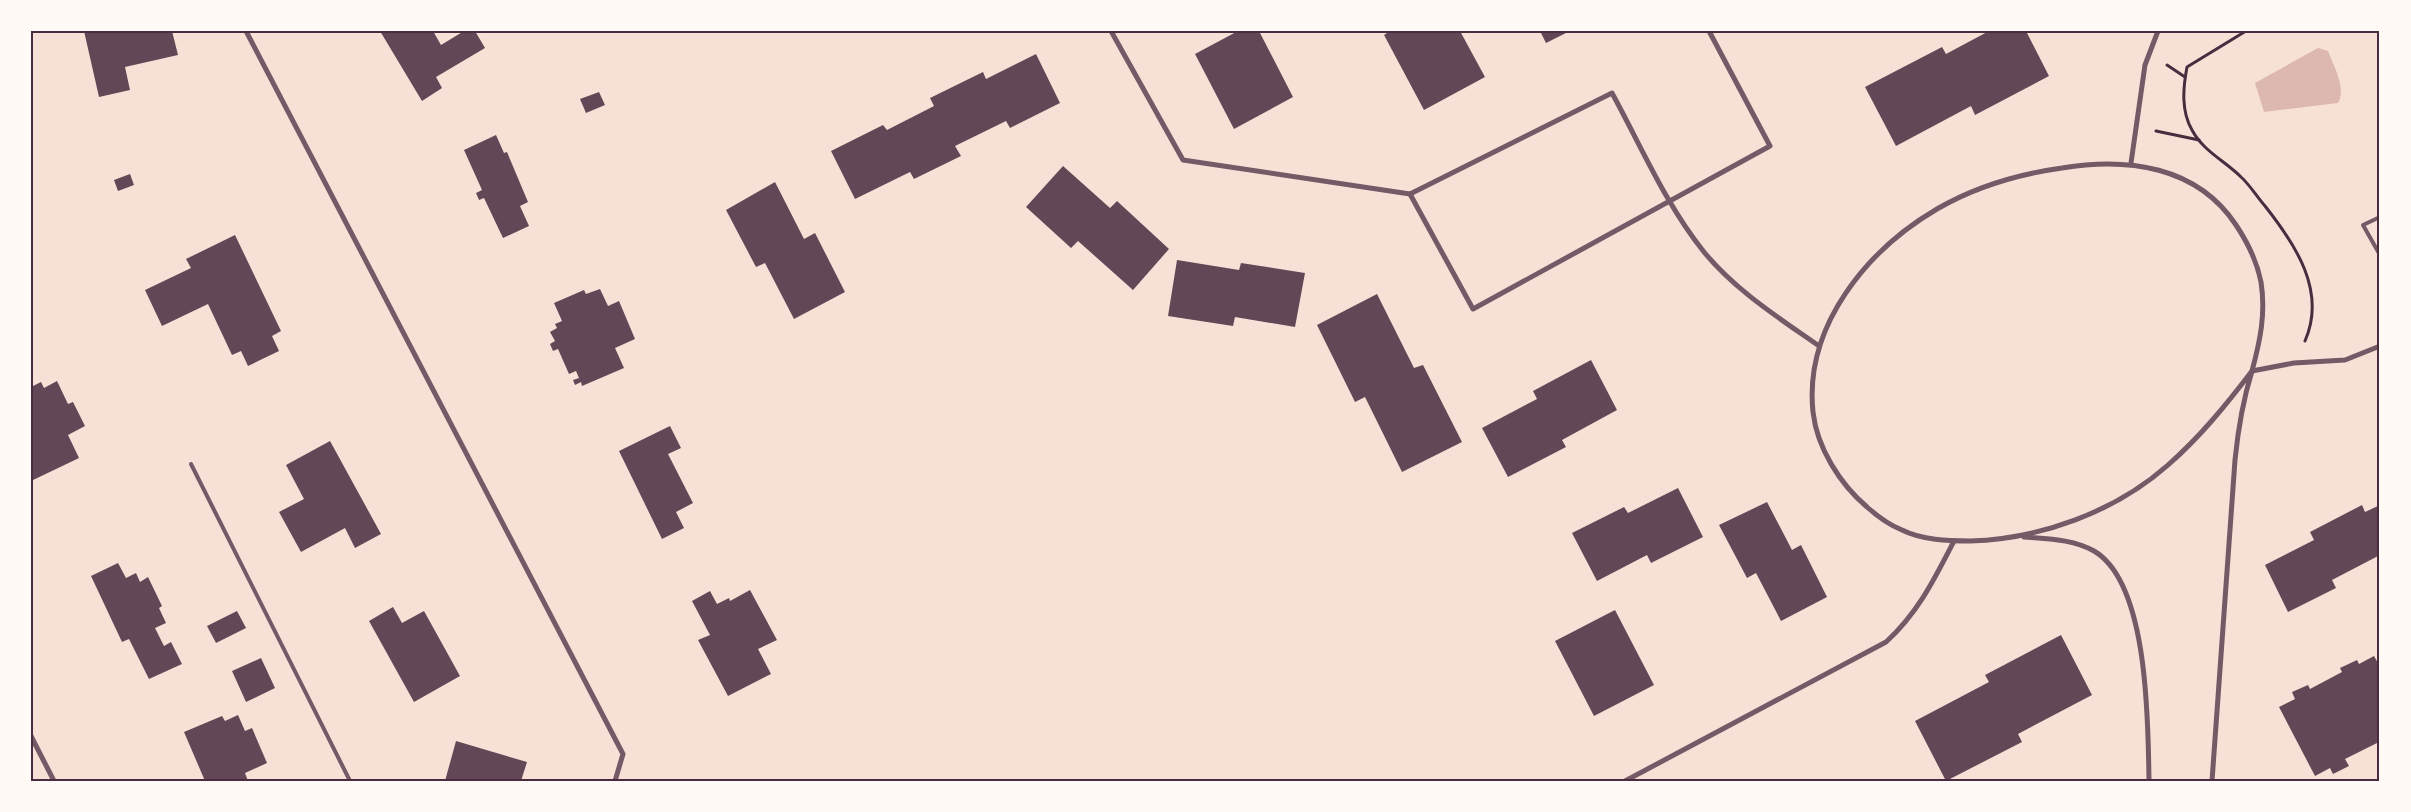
<svg xmlns="http://www.w3.org/2000/svg" width="2411" height="812" font-family="Roboto,sans-serif">
	<style>
		.water { fill: #dcb8b0 }
		.building { fill: #644757 }
		.lines { fill: none; stroke-linecap: round; stroke-linejoin: round }
		.path { stroke: #4a2c40; stroke-width: 3 }
		.service { stroke: #755966; stroke-width: 4 }
		.minor { stroke: #755966; stroke-width: 5 }
		.neatline { fill: none; stroke: #4a2c40; stroke-width: 2 }
	</style>
	<rect width="100%" height="100%" fill="#f7e1d7"/>
	<path class="water" d="M2318,48l10,3c5,14 19,37 10,52l-74,9 -9,-29z"/>
	<g class="building">
		<polygon points="84,31 172,31 178,55 125,67 130,90 99,97"/>
		<polygon points="380,31 433,31 441,45 464,31 475,31 485,48 436,77 442,88 422,101"/>
		<polygon points="1238,31 1259,31 1293,97 1234,129 1195,54"/>
		<polygon points="1390,31 1460,31 1485,77 1424,110 1384,35"/>
		<polygon points="1540,31 1570,31 1546,43"/>
		<polygon points="1989,31 2026,31 2049,76 1975,115 1971,106 1896,146 1865,87 1942,47 1946,54"/>
		<polygon points="1036,54 1060,103 1010,128 1006,121 955,146 961,156 914,179 910,172 855,199 831,151 883,125 887,130 934,106 930,98 983,72 986,79"/>
		<polygon points="599,92 605,105 586,113 580,99"/>
		<polygon points="496,135 504,153 507,152 528,202 520,206 529,226 503,238 484,198 479,200 476,193 482,190 464,150"/>
		<polygon points="1063,166 1110,208 1117,201 1169,249 1133,290 1078,241 1071,248 1026,207"/>
		<polygon points="130,174 134,185 118,191 114,180"/>
		<polygon points="775,182 804,239 815,233 845,292 794,319 765,263 756,267 726,210"/>
		<polygon points="235,235 281,331 272,336 279,351 248,366 241,351 232,355 208,304 162,326 145,290 191,268 186,259"/>
		<polygon points="1177,260 1239,270 1241,263 1305,273 1295,327 1235,317 1233,326 1168,316"/>
		<polygon points="600,289 608,306 619,301 635,339 615,348 624,368 582,386 581,382 575,385 573,380 579,378 576,371 569,374 558,349 553,351 550,344 555,341 550,332 557,328 555,324 562,321 554,303 584,290 586,294"/>
		<polygon points="1377,294 1414,368 1423,365 1462,442 1402,472 1365,397 1355,402 1317,325"/>
		<polygon points="1591,360 1617,410 1562,440 1566,447 1508,477 1482,428 1537,399 1533,391"/>
		<polygon points="57,381 68,404 73,402 85,426 68,435 79,458 31,481 31,387 41,382 44,388"/>
		<polygon points="670,426 681,448 668,454 693,503 676,512 684,528 662,539 619,451"/>
		<polygon points="330,441 381,534 355,548 345,528 301,552 279,512 304,499 286,465"/>
		<polygon points="1678,488 1703,537 1651,563 1647,555 1597,581 1572,533 1624,507 1628,513"/>
		<polygon points="1767,502 1792,550 1801,545 1827,597 1781,621 1756,573 1747,578 1719,525"/>
		<polygon points="2362,505 2365,512 2380,505 2380,555 2332,580 2336,588 2288,612 2265,565 2314,540 2310,532"/>
		<polygon points="118,563 126,578 136,573 140,582 148,577 162,606 159,608 166,623 155,628 164,646 171,642 182,664 149,679 129,639 122,642 91,576"/>
		<polygon points="750,590 777,640 758,649 771,674 728,696 698,640 710,635 692,601 710,591 717,604 729,598 730,601"/>
		<polygon points="393,607 402,623 424,611 460,676 414,702 369,621"/>
		<polygon points="1615,610 1654,685 1594,716 1555,641"/>
		<polygon points="237,611 246,628 216,643 207,626"/>
		<polygon points="2061,635 2092,695 2018,734 2022,742 1946,781 1915,721 1989,682 1985,675"/>
		<polygon points="2374,656 2378,663 2380,662 2380,745 2379,742 2345,759 2349,766 2333,774 2330,768 2315,776 2279,707 2295,699 2292,692 2308,685 2310,689 2342,672 2340,668 2357,660 2359,664"/>
		<polygon points="261,658 275,688 246,702 232,671"/>
		<polygon points="238,715 245,731 252,728 267,763 245,773 248,781 205,781 184,732 222,716 225,721"/>
		<polygon points="456,741 527,762 521,781 445,781"/>
	</g>
	<g class="lines">
		<g class="path">
			<path d="M2246,31l-59,36c-4,21 -6,44 5,63 11,21 33,31 49,47 9,8 16,20 24,29 30,38 62,85 40,135"/>
			<polyline points="2167,65 2185,77"/>
			<polyline points="2156,131 2199,140"/>
		</g>
		<g class="service">
			<polyline points="2380,217 2363,225 2380,255"/>
			<polyline points="191,464 350,781"/>
		</g>
		<g class="minor">
			<polyline points="246,31 623,754 615,781"/>
			<path d="M1111,31l72,129 227,34 202,-101c29,53 54,112 92,159 31,38 75,66 115,94"/>
			<polyline points="2131,163 2145,65 2158,31"/>
			<polyline points="1410,194 1473,309 1770,146 1709,31"/>
			<polyline points="2252,371 2294,363 2345,360 2380,346"/>
			<path d="M2024,537c24,2 49,2 70,14 55,32 54,174 55,230"/>
			<polyline points="31,736 54,781"/>
			<path d="M1625,781l261,-139c32,-29 49,-64 68,-101"/>
			<path d="M2212,781l23,-321c3,-30 8,-60 17,-89 8,-30 14,-57 9,-89 -4,-20 -13,-39 -25,-57 -39,-59 -109,-68 -174,-57 -43,6 -87,19 -125,41 -70,41 -133,117 -124,203 4,36 27,72 54,95 10,9 22,18 35,23 20,10 46,11 68,11 70,-2 145,-29 198,-76 32,-28 58,-60 84,-94"/>
		</g>
	</g>
	<rect width="2411" height="812" fill="none" stroke="#fffaf5" stroke-width="65"/>
	<rect x="32" y="32" width="2346" height="748" class="neatline"/>
</svg>
